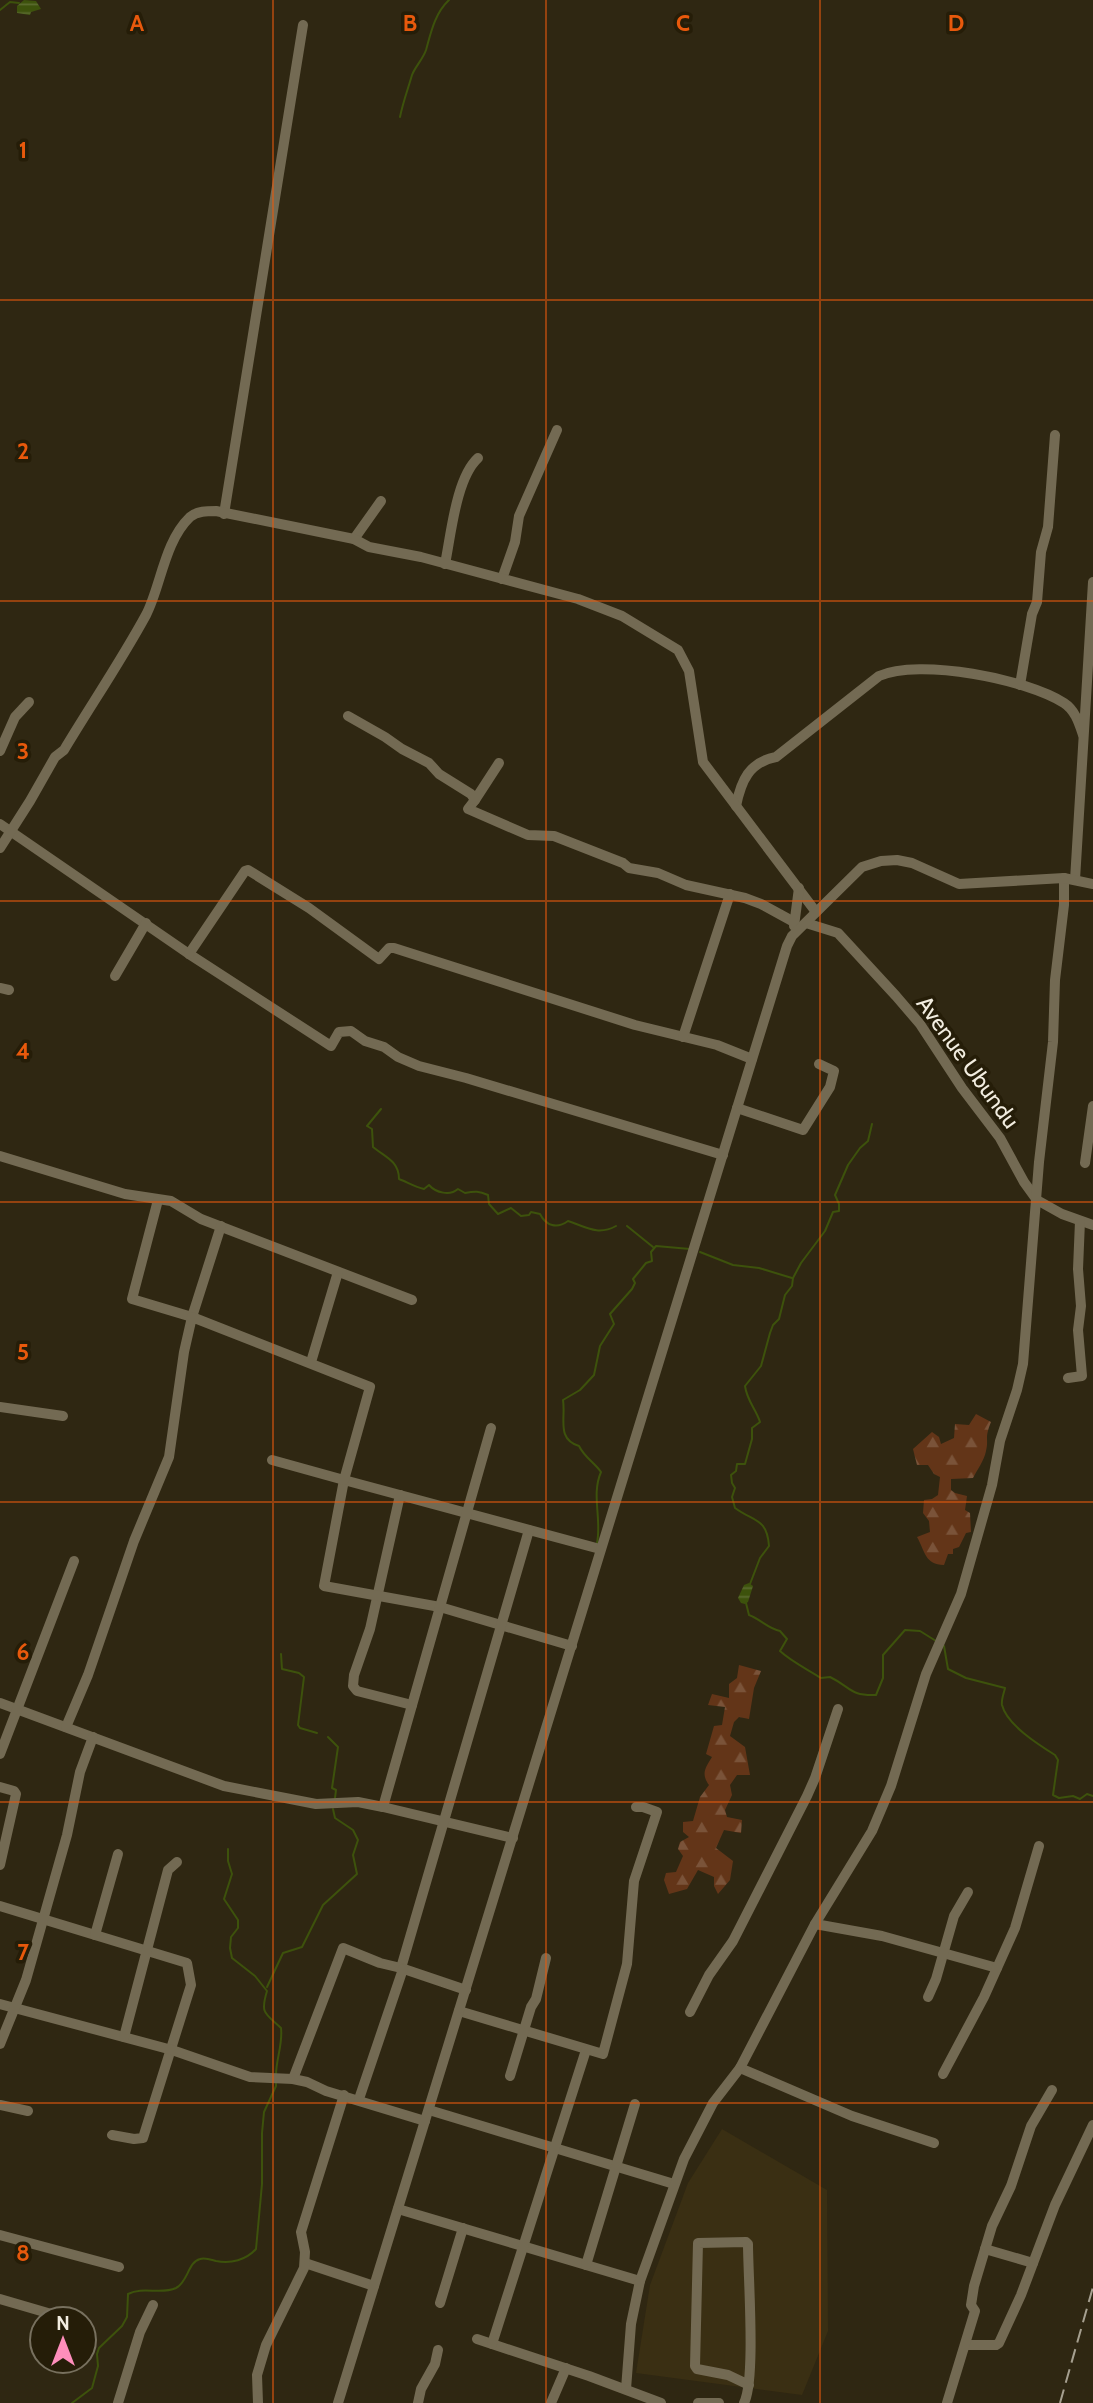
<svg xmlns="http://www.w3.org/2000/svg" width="1093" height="2403" font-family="Cabin,sans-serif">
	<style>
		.built { fill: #3a2f13 }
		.forest { fill: url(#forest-firs) }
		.water { fill: url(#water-rules) }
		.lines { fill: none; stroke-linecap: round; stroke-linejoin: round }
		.stream { stroke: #3d520c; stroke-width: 2 }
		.minor { stroke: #736a53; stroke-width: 10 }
		.rail { stroke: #a6a090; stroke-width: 2; stroke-dasharray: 14 7; stroke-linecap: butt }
		.grid { fill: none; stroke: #e8590c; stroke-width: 2; stroke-opacity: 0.55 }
		.labels { text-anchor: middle; stroke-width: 7; stroke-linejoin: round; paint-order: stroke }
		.street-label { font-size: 23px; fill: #f2ede0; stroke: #251d08 }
		.grid-label { font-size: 23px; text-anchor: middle; font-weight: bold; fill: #e8590c; stroke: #251d08; stroke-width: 7; stroke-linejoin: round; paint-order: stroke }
	</style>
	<defs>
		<pattern id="forest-firs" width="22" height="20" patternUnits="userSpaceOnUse" patternTransform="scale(1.75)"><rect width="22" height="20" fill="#633518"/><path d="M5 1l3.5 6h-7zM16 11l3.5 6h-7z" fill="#7a5339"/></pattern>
		<pattern id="water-rules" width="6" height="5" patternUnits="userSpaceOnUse" patternTransform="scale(1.75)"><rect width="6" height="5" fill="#3d520c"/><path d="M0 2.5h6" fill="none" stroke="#5a6b2f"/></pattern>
	</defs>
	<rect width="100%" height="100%" fill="#2f2712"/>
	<polygon class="built" points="722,2129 827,2190 828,2331 802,2395 636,2373 650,2285 688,2183"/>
	<g class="forest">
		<path d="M976,1414l15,8c-7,17 -2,16 -5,29 -2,10 -9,19 -13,27l-22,1v11l4,3 12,3 -2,14 5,3 1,19 -5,1 -7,14 -6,2v5h-5l-4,11c-19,0 -19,-14 -27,-28l13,-5 -1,-11 -6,-8 1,-13 8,-1 6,-4 2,-18 -6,-3 -6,-9h-11l-4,-16 19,-17 7,5 2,7 13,-6 1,-14 14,1z"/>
		<path d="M739,1665l22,6 -7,17 -5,31 -10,-2 -5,5 -4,14 15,11 5,28h-13l-7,10 2,10 -7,15 2,7 15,3 -1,13 -17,-3 -8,18 17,13 -3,19 -12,14 -4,-8v-9l-16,-7 -11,19 -18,5 -5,-14 2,-7 10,-1 7,-16 -5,-7 2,-7 9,-5 -6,-5v-10l10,-1 7,-24 9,-12c-8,-11 -4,-17 3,-28l-6,-3 8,-28 8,-1 3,-18 -17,-2 4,-11 17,4v-14l8,-6z"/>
	</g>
	<g class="water">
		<polygon points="24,0 36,1 41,9 31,12 30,15 17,13 17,6"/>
		<polygon points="749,1583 753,1586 748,1602 745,1604 741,1603 738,1598 744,1585"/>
	</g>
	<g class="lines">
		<g class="stream">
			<polyline points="0,10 10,2 19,3"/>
			<path d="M400,117c3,-15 8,-28 12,-42 3,-8 11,-16 14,-25 5,-18 9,-37 23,-50"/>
			<path d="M381,1109l-14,17 5,3 1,18c12,10 26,14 26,32 8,3 16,8 25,10l5,-4c7,8 21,11 29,4l7,4c10,-2 14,-2 23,2l1,9 9,10 13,-6 10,8 8,-1 2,-3 9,2c6,12 17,15 28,7 18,6 30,15 48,5"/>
			<polyline points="627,1226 653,1247"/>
			<polyline points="700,1252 733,1265 759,1268 792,1278"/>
			<path d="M597,1543c5,-24 -6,-48 4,-71 -7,-10 -16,-14 -22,-26 -23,-7 -13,-28 -16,-46l17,-10 14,-15 6,-29 14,-22 -4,-10 22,-25 3,-6 -2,-4 13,-16 6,-2 -1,-9 5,-6 34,3"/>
			<path d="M750,1584l10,-26 9,-12c-2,-28 -15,-24 -34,-38l-3,-11 3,-9 -3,-5 -1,-8 5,-4 1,-7h8l7,-25v-11l8,-6c-4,-13 -13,-21 -15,-36l16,-20 9,-33 3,-8 6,-6 6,-24 7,-9 1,-8 8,-15 24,-32 8,-19 6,-1v-7l-4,-9 13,-30 12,-17 8,-7 4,-17"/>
			<path d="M746,1603l3,12c11,4 20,14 31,16l7,8 -7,12c12,11 27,18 41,27l9,-1c21,10 19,19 46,18l7,-17v-23l22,-25 15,1 16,10"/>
			<path d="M944,1646l4,23 18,9 39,10c-1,5 -4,12 -3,17 5,20 37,40 53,50l3,5 -5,35 6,3 14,-2 7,3 7,-5 6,2"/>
			<polyline points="281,1654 282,1669 299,1673 304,1677 298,1725 300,1728 317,1733"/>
			<polyline points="328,1737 338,1747 332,1788 336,1790 335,1798"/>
			<path d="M228,1849v12l4,13 -8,25 14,21v8l-7,9 -1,11 2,10 23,18 12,15c-7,23 -2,22 14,37 2,16 -5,31 -5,47"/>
			<polyline points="267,1987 283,1953 302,1947 323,1905 357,1874 353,1855 358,1840 353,1830 335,1818 333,1809"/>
			<path d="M72,2403l20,-15 6,-22 -1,-12 2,-6 23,-22 5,-9 1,-23c15,-8 33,1 48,-6 12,-6 12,-26 24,-29 5,-2 12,1 16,2 15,3 30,-1 40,-12l6,-65v-51l2,-21 12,-26v-5"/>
		</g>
		<g class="minor">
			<polyline points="224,514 303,25"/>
			<polyline points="354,539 381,501"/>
			<path d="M445,564c6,-29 11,-86 33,-106"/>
			<polyline points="502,579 515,542 519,516 557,430"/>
			<polyline points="1020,685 1032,614 1037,602 1041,552 1048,527 1055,435"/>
			<polyline points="348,716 385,737 402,749 429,763 439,774 471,794 475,800 468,809 528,835 554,836 623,863 629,868 658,873 686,885 745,898 761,904 794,922"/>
			<polyline points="0,751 15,717 29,702"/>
			<polyline points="475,800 499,763"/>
			<path d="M736,806c5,-25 13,-44 40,-49l103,-81c40,-18 148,3 185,27 11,7 15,20 19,32"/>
			<polyline points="0,824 189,954 331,1046 339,1032 351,1031 365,1041 384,1047 398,1057 419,1066 466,1078 723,1155"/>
			<path d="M0,848l30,-47 25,-44 9,-7c27,-45 57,-89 82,-135 15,-29 18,-73 44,-98 7,-6 17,-6 26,-6l138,28 15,8 52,10 157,42 44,17 56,34 11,21 14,91 113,150"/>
			<polyline points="1075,880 1093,582"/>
			<polyline points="806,923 838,933 896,996 920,1024 962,1088 1000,1138 1024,1182 1037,1200 1062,1214 1093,1225"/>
			<polyline points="794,926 799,888"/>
			<polyline points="189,954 245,871 248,870 309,908 379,959 389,948 394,948 635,1025 717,1045 752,1059"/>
			<polyline points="115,976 146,923"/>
			<polyline points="0,988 9,990"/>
			<polyline points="683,1037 730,894"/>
			<polyline points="737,1108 803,1130 830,1087 834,1071 819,1064"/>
			<polyline points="0,1156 125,1194 171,1201 201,1219 412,1300"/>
			<polyline points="1085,1163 1093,1106"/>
			<polyline points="158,1200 132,1299 192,1317 221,1226"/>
			<polyline points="311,1362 338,1272"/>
			<polyline points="1068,1378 1082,1376 1078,1330 1081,1306 1078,1269 1080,1221"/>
			<polyline points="0,1407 63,1416"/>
			<polyline points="400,1495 370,1629 354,1675 353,1686 357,1691 412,1705"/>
			<polyline points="572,1646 440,1607 324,1586 344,1480 600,1549"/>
			<polyline points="0,1703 224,1786 316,1804 358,1802 383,1807 513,1838"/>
			<polyline points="66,1727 88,1675 134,1541 169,1457 184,1352 192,1317 370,1387 344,1480 272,1460"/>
			<polyline points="0,1754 74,1561"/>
			<polyline points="0,1787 14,1791 16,1794 0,1865"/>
			<polyline points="383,1807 491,1428"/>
			<polyline points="0,1906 187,1963 191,1985 143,2138 134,2139 112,2135"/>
			<polyline points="815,1924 882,1936 997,1968"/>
			<polyline points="95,1935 118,1854"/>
			<polyline points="401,1968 529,1530"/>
			<polyline points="928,1997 936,1979 954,1916 968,1892"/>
			<polyline points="0,2004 172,2050 250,2077 293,2079 307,2082 326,2091 425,2121"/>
			<polyline points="459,2011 603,2054 627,1964 634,1881 657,1812 643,1807 636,1807"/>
			<polyline points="690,2012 709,1975 733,1941 807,1796 815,1778 838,1709"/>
			<polyline points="124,2037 168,1870 177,1862"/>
			<polyline points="0,2044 26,1980 67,1835 80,1772 93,1737"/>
			<polyline points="740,2068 852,2116 934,2143"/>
			<polyline points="943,2074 984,1997 1015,1928 1039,1846"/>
			<polyline points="510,2076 531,2007 536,1999 546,1958"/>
			<polyline points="293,2079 343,1948 380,1963 401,1968 466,1990"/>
			<polyline points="359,2099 403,1969"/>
			<polyline points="0,2105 28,2111"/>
			<polyline points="429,2110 674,2184"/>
			<polyline points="398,2209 640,2281"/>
			<polyline points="0,2235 119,2267"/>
			<polyline points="985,2249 1033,2263"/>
			<polyline points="305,2263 374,2286"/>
			<polyline points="586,2265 635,2104"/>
			<polyline points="0,2299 65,2318"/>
			<polyline points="440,2303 463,2228"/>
			<polyline points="477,2339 589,2376 661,2403"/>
			<polyline points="492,2344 586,2050"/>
			<polyline points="966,2345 996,2345 999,2343 1021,2295 1055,2205 1093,2125"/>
			<polyline points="626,2389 631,2324 640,2281 684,2159 713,2103 740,2068 815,1924 872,1831 891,1786 926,1674 961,1594 992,1485 1000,1441 1017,1390 1023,1364 1039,1162 1053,1042 1055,980 1064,905 1064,878"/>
			<polyline points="118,2403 140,2332 153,2305"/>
			<polyline points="258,2403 257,2375 266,2345 304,2268 305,2252 301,2232 344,2095"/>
			<polyline points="338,2403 787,946 792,936 862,867 881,861 897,860 912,863 959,884 1064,878 1093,884"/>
			<polyline points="418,2403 421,2389 435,2364 438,2350"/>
			<polyline points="551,2403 566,2368"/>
			<polyline points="698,2403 719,2403"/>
			<path d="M744,2403c12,-24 4,-126 4,-159l-2,-2 -48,1 -3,123 2,3 31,6 21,10"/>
			<polyline points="947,2403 975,2311 971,2305 974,2286 992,2226 1011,2186 1031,2126 1052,2090"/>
		</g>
		<polyline class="rail" points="1060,2403 1093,2287"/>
	</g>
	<path class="grid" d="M273,0v2403M546,0v2403M820,0v2403M0,300h1093M0,601h1093M0,901h1093M0,1202h1093M0,1502h1093M0,1802h1093M0,2103h1093"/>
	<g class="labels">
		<g class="street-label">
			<text transform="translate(968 1062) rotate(54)" y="8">Avenue Ubundu</text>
		</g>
	</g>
	<g class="grid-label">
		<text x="137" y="31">A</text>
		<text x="410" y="31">B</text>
		<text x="683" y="31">C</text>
		<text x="956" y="31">D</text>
		<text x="23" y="158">1</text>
		<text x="23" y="459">2</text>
		<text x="23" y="759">3</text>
		<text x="23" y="1059">4</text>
		<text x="23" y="1360">5</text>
		<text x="23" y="1660">6</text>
		<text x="23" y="1960">7</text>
		<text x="23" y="2261">8</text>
	</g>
	<g transform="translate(63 2340)"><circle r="33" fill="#251d08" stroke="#77705e" stroke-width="2"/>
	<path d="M0-5L12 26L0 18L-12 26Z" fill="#fe8ebc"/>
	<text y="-10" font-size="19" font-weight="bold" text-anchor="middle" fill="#f2ede0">N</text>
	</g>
</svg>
